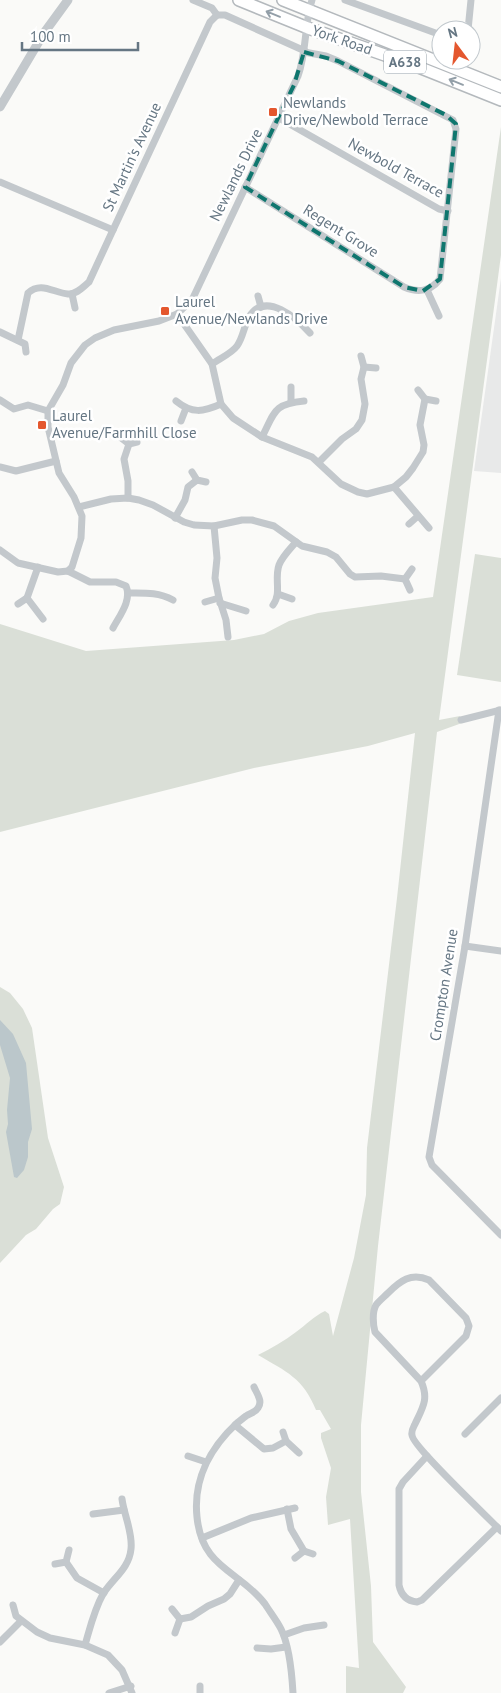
<svg xmlns="http://www.w3.org/2000/svg" width="501" height="1693" font-family="'PT Sans',sans-serif">
	<style>
		.built { fill: #e8e9e9 }
		.green { fill: #dadfd7 }
		.water { fill: #bbc7cb }
		.lines { fill: none; stroke-linecap: round; stroke-linejoin: round }
		.trunk-casing { stroke: #b4b9bd; stroke-width: 14 }
		.minor { stroke: #c3c8cc; stroke-width: 7 }
		.tertiary { stroke: #c3c8cc; stroke-width: 9 }
		.trunk { stroke: #fff; stroke-width: 11 }
		.oneway { stroke: #939fa8 }
		.marked { fill: none; stroke: #0f766e; stroke-width: 4; stroke-dasharray: 10 6; stroke-linejoin: round }
		.poi-dot { fill: #e4572e; stroke: #fff; stroke-width: 2 }
		.labels { text-anchor: middle; stroke-width: 5; stroke-linejoin: round; paint-order: stroke }
		.shield { fill: #fff; stroke: #939fa8; stroke-width: 1 }
		.shield-label { font-size: 14px; font-weight: bold; fill: #657683 }
		.street-label { font-size: 15px; fill: #657683; stroke: #fff }
		.poi-label { font-size: 15px; fill: #657683; stroke: #fff; text-anchor: start }
	</style>
	<rect width="100%" height="100%" fill="#fafaf8"/>
	<polygon class="built" points="501,278 501,473 474,471"/>
	<g class="green">
		<path d="M501,127v128l-62,465 21,-4 2,7 -25,9 -59,514 -17,179v67l10,94 2,56 33,45 -3,6h-57v-27l13,2 -9,-149 -22,6 -2,-28 5,-29 -10,-30v-5l10,-4 -11,-19h-4c-13,-32 -29,-38 -58,-55 14,-7 26,-14 38,-23 10,-7 18,-16 29,-21l4,3 4,22 21,-78 12,-63 1,-47 30,-250 18,-165 -47,13 -114,22 -254,64v-208l86,27 148,-11 30,-6 25,-13 29,-8 115,-16z"/>
		<polygon points="475,554 501,558 501,682 457,675"/>
		<polygon points="0,987 10,993 23,1009 32,1028 48,1138 64,1187 60,1204 53,1209 36,1229 26,1235 0,1263"/>
	</g>
	<polygon class="water" points="0,1020 13,1034 26,1063 32,1129 28,1142 28,1157 24,1170 17,1178 14,1177 6,1132 8,1124 7,1110 10,1078 0,1045"/>
	<g class="lines">
		<g class="trunk-casing">
			<g id="trunk">
				<polyline points="239,0 308,28 416,66 501,100"/>
				<polyline points="283,0 501,87"/>
			</g>
		</g>
		<g class="minor">
			<polyline points="193,0 212,8 217,15"/>
			<polyline points="345,0 441,35"/>
			<polyline points="217,15 225,15 305,51"/>
			<polyline points="468,30 471,0"/>
			<polyline points="279,118 439,209 448,211"/>
			<polyline points="0,182 113,230 210,22 217,15"/>
			<path d="M245,187l159,100c14,6 26,5 36,-8l16,-150 -3,-9 -115,-59 -12,-5 -22,-4"/>
			<polyline points="427,290 439,316"/>
			<polyline points="72,294 75,308"/>
			<polyline points="258,296 261,307"/>
			<polyline points="177,314 212,364 221,404 233,418 262,437 312,457 341,484 358,492 367,494 394,487 406,477 413,468 423,452 424,445 420,425 425,399"/>
			<polyline points="0,332 25,344 26,352"/>
			<path d="M18,340l10,-47c13,-12 26,0 40,1 8,1 15,-7 21,-12l24,-52"/>
			<path d="M212,364c8,-6 19,-10 25,-18 6,-8 7,-20 12,-29 17,-27 48,2 61,16"/>
			<polyline points="364,367 376,368"/>
			<polyline points="291,387 291,402"/>
			<polyline points="418,390 425,399 436,401"/>
			<polyline points="0,400 14,409 28,405 48,411"/>
			<path d="M176,401c16,13 27,11 45,3"/>
			<polyline points="181,421 186,408"/>
			<polyline points="120,437 129,444 137,442"/>
			<path d="M262,437c13,-25 11,-33 42,-36"/>
			<polyline points="319,462 342,439 356,429 362,420 365,404 361,379 364,367 361,356"/>
			<polyline points="0,467 16,471 56,461"/>
			<polyline points="192,472 197,480 206,482"/>
			<polyline points="394,487 429,528"/>
			<polyline points="128,498 128,481 124,459 129,444"/>
			<polyline points="79,507 111,499 128,498 139,500 153,505 184,522 194,525 214,526 242,520 252,520 274,526 302,546 327,552 336,557 350,574 355,577 381,576 405,579"/>
			<polyline points="175,518 185,500 188,487 197,480"/>
			<polyline points="409,524 418,516"/>
			<polyline points="214,526 217,558 215,578 219,598 226,620 228,637"/>
			<path d="M0,550l18,13 40,9 10,-1 22,11h26l10,4c6,14 -6,29 -13,42"/>
			<path d="M68,571l4,-4 9,-29 1,-22 -8,-19 -15,-24 -11,-46v-16l15,-26 8,-22 14,-18 10,-7 19,-8 45,-9 18,-7 15,-14 106,-224c9,-25 6,-51 14,-76"/>
			<polyline points="410,590 405,579 412,569"/>
			<path d="M128,593c17,0 30,-1 45,7"/>
			<polyline points="278,594 292,599"/>
			<polyline points="27,598 38,567"/>
			<polyline points="205,602 219,598"/>
			<polyline points="220,603 246,611"/>
			<polyline points="18,604 27,598 43,619"/>
			<path d="M273,605c9,-12 1,-26 6,-40 3,-8 11,-16 17,-23"/>
			<polyline points="499,710 465,946 429,1157 432,1165 501,1235"/>
			<polyline points="461,720 501,710"/>
			<polyline points="465,946 501,951"/>
			<path d="M421,1381l45,-45 3,-10 -3,-8 -37,-38c-18,-8 -29,1 -41,13 -4,4 -9,8 -12,12 -4,7 -3,20 -1,27l46,49c8,18 2,26 -6,43 -2,4 -4,7 -3,11 0,11 77,83 89,96"/>
			<path d="M254,1387c3,7 9,14 4,21 -3,5 -8,5 -12,8 -3,2 -6,5 -9,7 -27,25 -44,57 -40,94 5,52 42,53 68,87 5,8 12,17 16,25 8,16 11,46 12,64"/>
			<polyline points="235,1425 264,1449 273,1448 286,1441"/>
			<polyline points="283,1432 286,1441 299,1453"/>
			<polyline points="465,1434 501,1398"/>
			<polyline points="188,1456 206,1462"/>
			<path d="M427,1456l-24,26 -4,7v96c2,10 8,16 18,17l5,-2 75,-73"/>
			<polyline points="287,1509 291,1529 304,1551"/>
			<polyline points="93,1514 124,1510"/>
			<polyline points="202,1538 251,1518 295,1508"/>
			<polyline points="295,1558 304,1551 313,1554"/>
			<polyline points="66,1562 77,1578 104,1593"/>
			<polyline points="55,1564 66,1562 69,1550"/>
			<polyline points="13,1605 16,1616 37,1632 50,1638 85,1645 108,1655 122,1670 132,1693"/>
			<polyline points="172,1609 180,1619 175,1633"/>
			<polyline points="180,1619 191,1617 208,1606 224,1599 230,1594 239,1580"/>
			<polyline points="284,1635 304,1628 324,1625"/>
			<polyline points="0,1642 21,1621"/>
			<path d="M85,1645c5,-17 9,-35 18,-51 10,-16 26,-25 28,-45 2,-16 -7,-34 -9,-50"/>
			<polyline points="257,1648 271,1649 286,1647"/>
			<polyline points="200,1686 200,1693"/>
			<polyline points="109,1693 131,1686"/>
		</g>
		<polyline class="tertiary" points="0,107 44,33 68,0"/>
		<use href="#trunk" class="trunk"/>
	</g>
	<defs><path id="oneway-shaft" d="M-6 0H5M1.5-3L5.5 0L1.5 3" fill="none" stroke-width="1.6" stroke-linecap="round" stroke-linejoin="round" transform="scale(1.25)"/></defs>
	<g class="oneway">
		<use href="#oneway-shaft" transform="translate(273 14) rotate(-158)"/>
		<use href="#oneway-shaft" transform="translate(456 82) rotate(-158)"/>
	</g>
	<path class="marked" d="M304,52l34,9 108,54 10,9 -16,155 -17,12 -19,-4 -159,-100 49,-102z"/>
	<g class="poi-dot">
		<rect x="268" y="107" width="10" height="10" rx="2.5"/>
		<rect x="160" y="306" width="10" height="10" rx="2.5"/>
		<rect x="37" y="420" width="10" height="10" rx="2.5"/>
	</g>
	<g class="labels">
		<rect class="shield" x="384" y="50.5" width="42" height="23" rx="4"/>
		<g class="shield-label">
			<text x="405" y="67">A638</text>
		</g>
		<g class="street-label">
			<text transform="translate(342 40) rotate(19)" y="5">York Road</text>
			<text transform="translate(132 157) rotate(-65)" y="5">St Martin's Avenue</text>
			<text transform="translate(396 168) rotate(29)" y="5">Newbold Terrace</text>
			<text transform="translate(236 175) rotate(-64)" y="5">Newlands Drive</text>
			<text transform="translate(341 231) rotate(32)" y="5">Regent Grove</text>
			<text transform="translate(444 985) rotate(-81)" y="5">Crompton Avenue</text>
		</g>
		<g class="poi-label">
			<text x="283" y="108">Newlands<tspan x="283" dy="17">Drive/Newbold Terrace</tspan></text>
			<text x="175" y="307">Laurel<tspan x="175" dy="17">Avenue/Newlands Drive</tspan></text>
			<text x="52" y="421">Laurel<tspan x="52" dy="17">Avenue/Farmhill Close</tspan></text>
		</g>
	</g>
	<g transform="translate(456 45) rotate(345)"><circle r="24" fill="#ffffff" stroke="#c1c8cd"/>
	<path d="M0-4L9 19L0 12L-9 19Z" fill="#e4572e"/>
	<text y="-8" font-size="14" font-weight="bold" text-anchor="middle" fill="#657683">N</text>
	</g>
	<path d="M22 42v8h116v-8" fill="none" stroke="#657683" stroke-width="2.5"/>
	<text x="30" y="42" font-size="15" fill="#657683" stroke="#ffffff" stroke-width="4" paint-order="stroke">100 m</text>
</svg>
